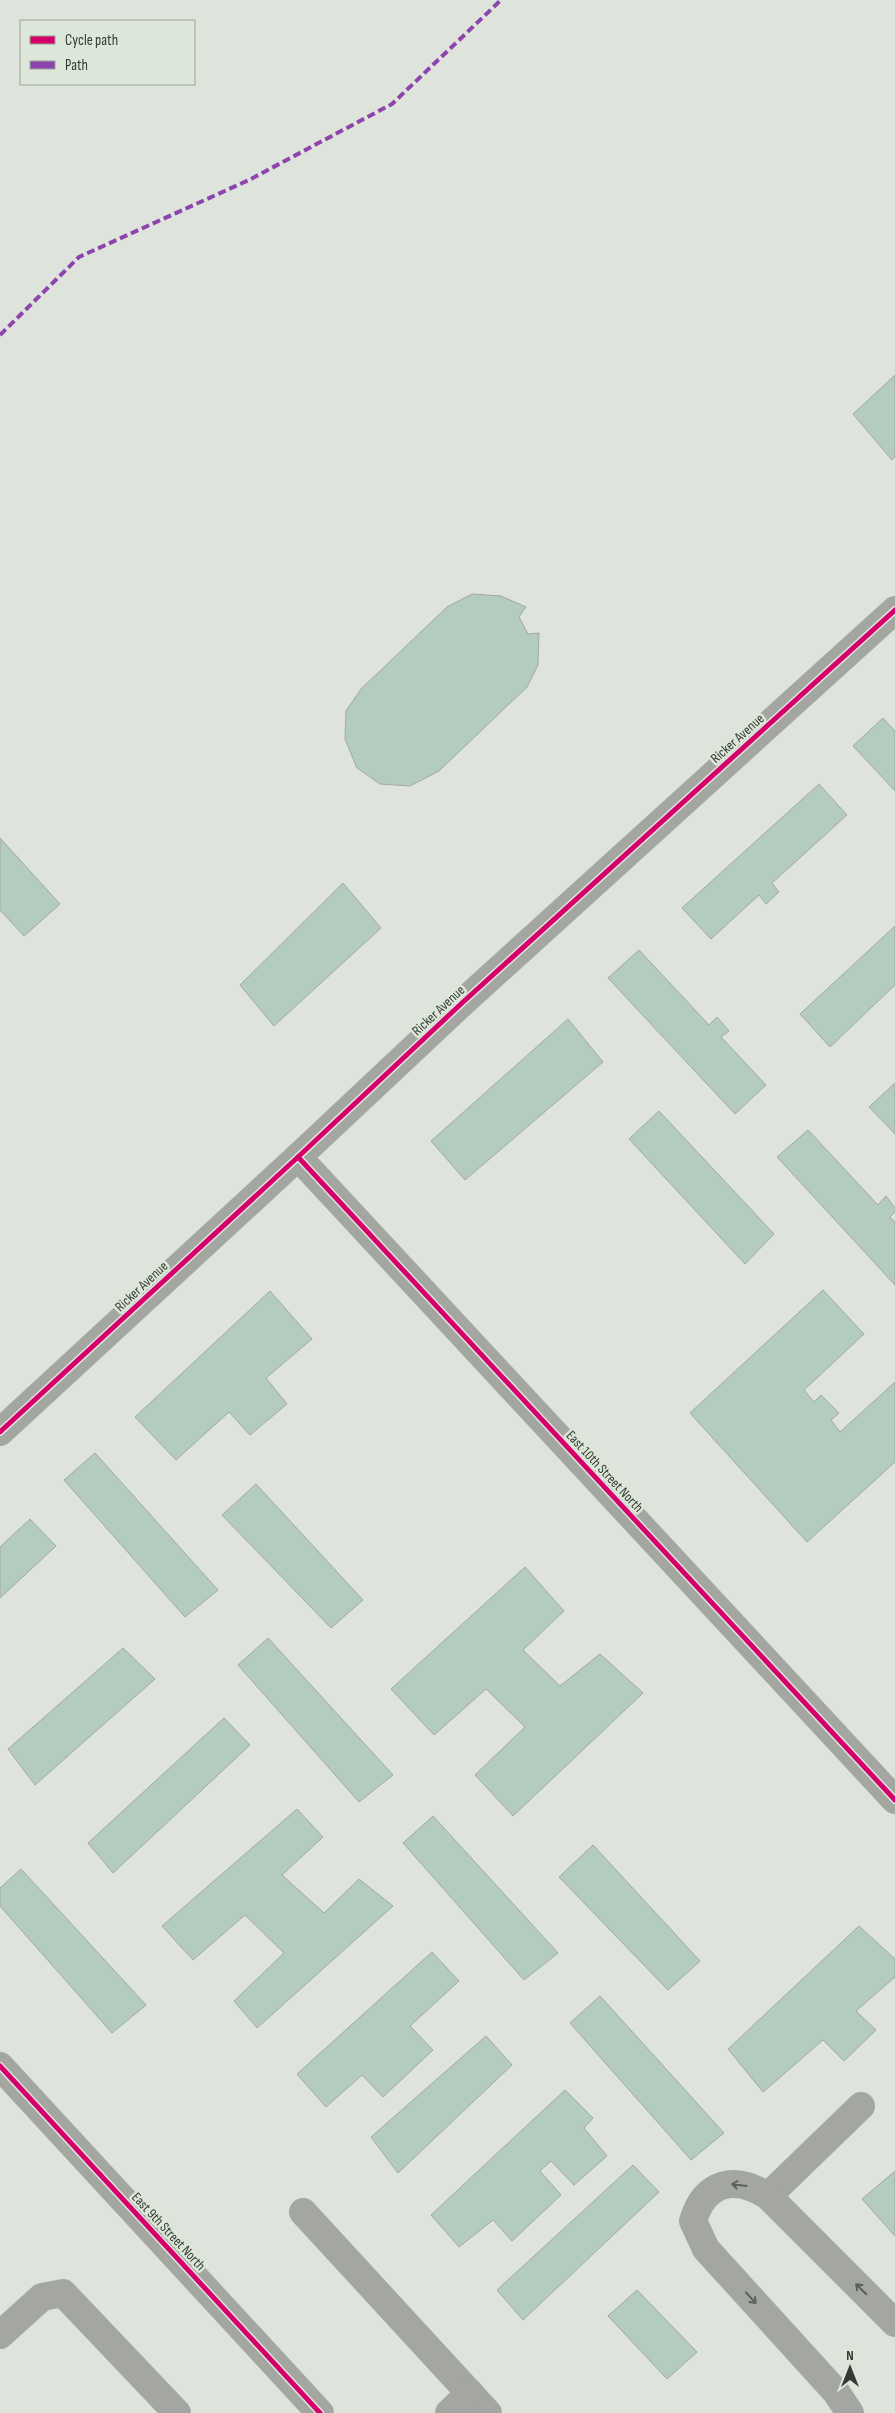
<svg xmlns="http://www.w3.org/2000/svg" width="895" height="2413" font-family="'Sofia Sans Condensed',sans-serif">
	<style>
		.building { fill: #b4ccbe; stroke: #a2a8a2 }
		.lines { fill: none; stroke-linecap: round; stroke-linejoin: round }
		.minor { stroke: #a4a6a2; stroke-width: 28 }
		.quiet { stroke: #8e44ad; stroke-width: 4; stroke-dasharray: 8 4; stroke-linecap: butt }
		.cycleway-casing { stroke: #dce7d9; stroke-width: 8 }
		.cycleway { stroke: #d6006c; stroke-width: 5 }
		.oneway { stroke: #5c605a }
		.labels { text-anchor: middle; stroke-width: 5; stroke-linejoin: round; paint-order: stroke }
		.street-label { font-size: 14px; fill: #353a34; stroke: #dce7d9 }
	</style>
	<rect width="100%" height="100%" fill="#dee4dc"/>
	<g class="building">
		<polygon points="895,375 895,457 892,460 853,414"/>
		<polygon points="472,594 501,596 526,607 519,617 528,634 539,633 538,665 527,687 439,771 410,786 380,784 357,768 345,739 346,711 361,689 447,607"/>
		<polygon points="883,718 895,731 895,791 853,746"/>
		<polygon points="819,784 847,815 772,883 779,892 766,904 759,895 711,939 682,908"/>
		<polygon points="0,838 60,904 24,936 0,910"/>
		<polygon points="343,883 381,928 274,1026 240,985"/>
		<polygon points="895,926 895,985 830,1047 800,1014"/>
		<polygon points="639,950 709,1025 717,1017 729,1031 721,1037 766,1085 735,1114 608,978"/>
		<polygon points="568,1019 603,1062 465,1180 431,1141"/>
		<polygon points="895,1083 895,1134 869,1107"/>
		<polygon points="659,1111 774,1234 745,1264 629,1139"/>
		<polygon points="808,1130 878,1205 886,1196 895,1208 895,1212 890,1217 895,1222 895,1285 777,1157"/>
		<polygon points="823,1290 864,1334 804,1390 814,1402 821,1395 839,1413 831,1420 840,1432 895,1382 895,1462 807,1542 690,1413"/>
		<polygon points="270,1291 312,1339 266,1378 287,1404 250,1435 229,1412 176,1460 135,1417"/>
		<polygon points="95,1453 218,1590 185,1617 64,1480"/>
		<polygon points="256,1484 363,1600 331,1628 222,1515"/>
		<polygon points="30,1519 56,1546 0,1598 0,1547"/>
		<polygon points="525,1567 564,1611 523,1650 560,1686 600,1654 643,1693 513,1816 475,1775 525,1727 486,1689 434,1735 391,1689"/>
		<polygon points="268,1638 393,1775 359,1802 238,1665"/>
		<polygon points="123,1648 155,1679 35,1785 8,1749"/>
		<polygon points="224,1718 250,1745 113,1873 88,1843"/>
		<polygon points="297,1809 323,1837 282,1875 324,1913 359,1879 393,1906 257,2028 234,2001 284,1953 245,1915 193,1960 162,1926"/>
		<polygon points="433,1816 558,1953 524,1980 403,1843"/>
		<polygon points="593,1845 700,1961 668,1990 559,1877"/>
		<polygon points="21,1869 146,2005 112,2033 0,1906 0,1888"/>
		<polygon points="859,1926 895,1959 895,1977 856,2011 876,2030 844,2061 823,2040 763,2092 728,2049"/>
		<polygon points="432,1952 459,1981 410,2026 433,2050 383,2097 362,2075 326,2107 297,2074"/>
		<polygon points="600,1996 724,2133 691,2160 570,2023"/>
		<polygon points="486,2036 512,2065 398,2173 371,2137"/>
		<polygon points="565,2090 593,2118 584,2128 607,2156 574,2185 551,2161 540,2171 561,2195 512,2241 493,2220 459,2247 431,2215"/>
		<polygon points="633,2165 659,2192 523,2320 497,2290"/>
		<polygon points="895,2171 895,2236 862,2199"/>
		<polygon points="637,2290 697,2352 667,2379 608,2316"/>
	</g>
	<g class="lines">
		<g class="minor">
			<polyline points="298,1157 895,1800"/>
			<polyline points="0,1432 298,1157 462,1003 895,610"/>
			<polyline points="0,2066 320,2413"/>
			<polyline points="768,2196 861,2106"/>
			<polyline points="303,2212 488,2413"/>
			<polyline points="0,2335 42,2297 63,2293 177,2413"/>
			<polyline points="449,2413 470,2393"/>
			<path d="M850,2413l-14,-21 -130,-143 -13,-28c12,-40 42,-46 75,-25l127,127"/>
		</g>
		<polyline class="quiet" points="0,335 79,257 249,180 392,104 501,0"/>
		<g class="cycleway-casing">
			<g id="cycleway">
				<polyline points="298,1157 895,1800"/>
				<polyline points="0,1432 298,1157 462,1003 895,610"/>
				<polyline points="0,2066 320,2413"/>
			</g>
		</g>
		<use href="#cycleway" class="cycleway"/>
	</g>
	<defs><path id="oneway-shaft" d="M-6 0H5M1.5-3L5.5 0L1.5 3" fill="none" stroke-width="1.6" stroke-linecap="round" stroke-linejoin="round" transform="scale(1.25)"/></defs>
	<g class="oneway">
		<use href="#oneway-shaft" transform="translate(739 2185) rotate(-173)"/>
		<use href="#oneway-shaft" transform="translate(861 2289) rotate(-135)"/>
		<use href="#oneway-shaft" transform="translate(751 2298) rotate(48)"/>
	</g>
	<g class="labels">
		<g class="street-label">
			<text transform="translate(737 738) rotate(-42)" y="5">Ricker Avenue</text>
			<text transform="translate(438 1010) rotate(-43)" y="5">Ricker Avenue</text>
			<text transform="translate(141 1286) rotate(-43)" y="5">Ricker Avenue</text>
			<text transform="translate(605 1471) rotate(47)" y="5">East 10th Street North</text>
			<text transform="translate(169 2231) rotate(47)" y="5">East 9th Street North</text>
		</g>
	</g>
	<rect x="20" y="20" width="175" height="65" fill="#dce7d9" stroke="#99a297"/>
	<rect x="30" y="36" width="25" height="8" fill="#d6006c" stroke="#99a297"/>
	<text x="65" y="45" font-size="15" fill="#353a34">Cycle path</text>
	<rect x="30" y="61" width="25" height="8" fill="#8e44ad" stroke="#99a297"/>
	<text x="65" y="70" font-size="15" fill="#353a34">Path</text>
	<g transform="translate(850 2368)" stroke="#dce7d9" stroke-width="4" paint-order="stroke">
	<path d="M0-4L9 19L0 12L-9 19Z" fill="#353a34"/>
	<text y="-8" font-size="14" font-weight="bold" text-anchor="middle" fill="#353a34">N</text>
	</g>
</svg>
